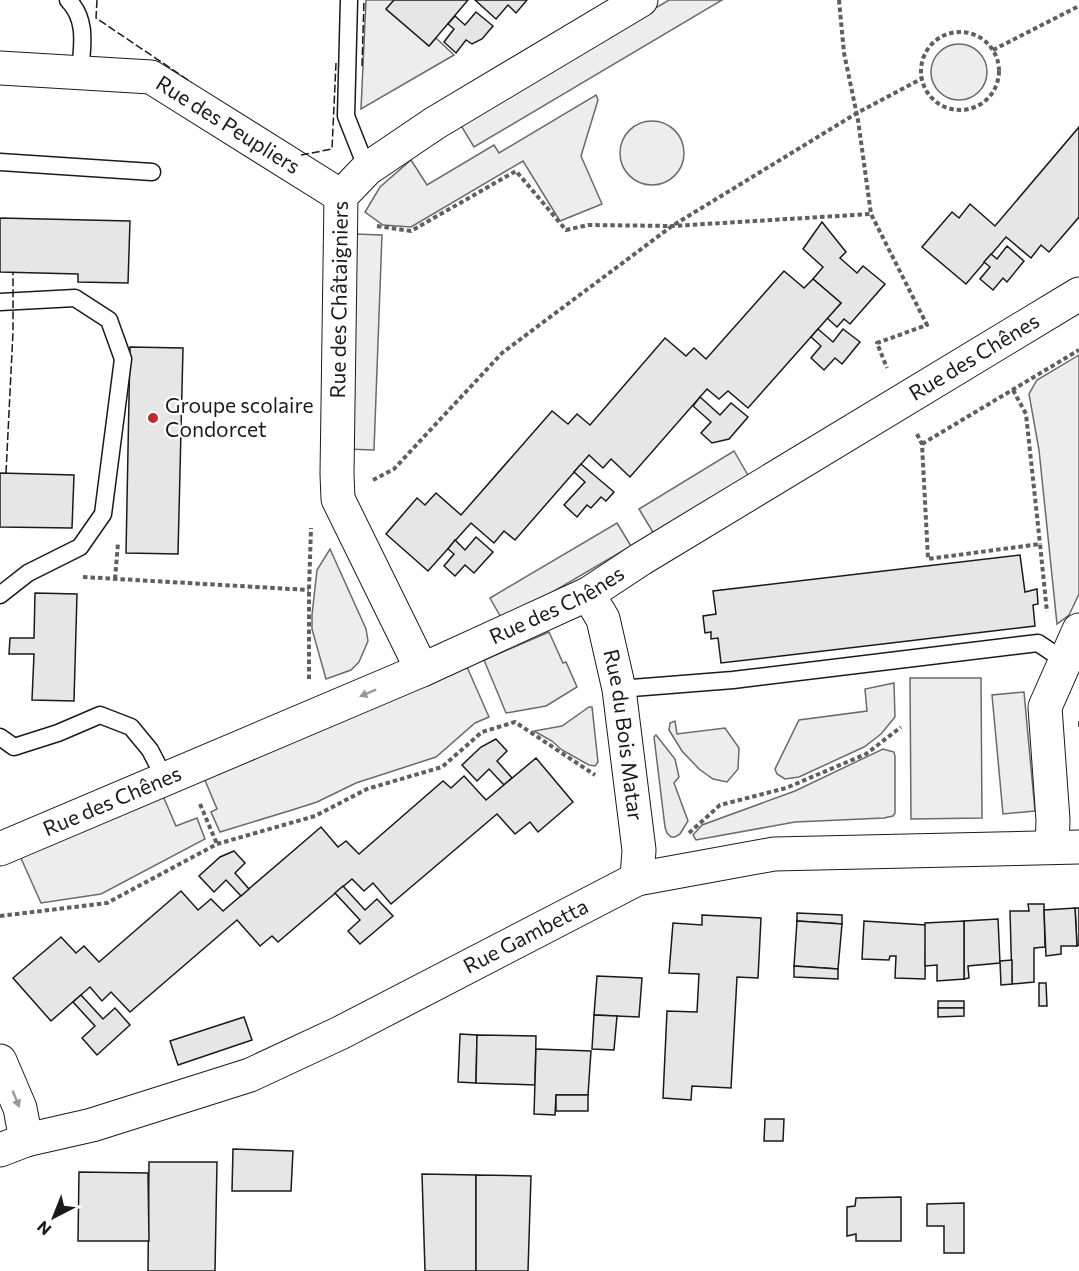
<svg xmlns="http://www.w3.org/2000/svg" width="1079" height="1271" font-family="Commissioner,sans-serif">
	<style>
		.built { fill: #ededed; stroke: #6a6a6a; stroke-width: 1.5 }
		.building { fill: #e6e6e6; stroke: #1a1a1a; stroke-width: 1.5 }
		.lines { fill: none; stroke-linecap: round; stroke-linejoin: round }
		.service-casing { stroke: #1a1a1a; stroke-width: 19 }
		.minor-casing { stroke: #1a1a1a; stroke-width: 35 }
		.path { stroke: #5f5f5f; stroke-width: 4; stroke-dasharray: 4.5 3; stroke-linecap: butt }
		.service { stroke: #fff; stroke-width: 16 }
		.minor { stroke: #fff; stroke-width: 33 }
		.fence { stroke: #1a1a1a; stroke-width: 1.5; stroke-dasharray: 8 3; stroke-linecap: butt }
		.oneway { fill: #989898 }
		.poi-dot { fill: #c62828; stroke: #fff; stroke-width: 2 }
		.labels { text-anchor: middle; stroke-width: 4.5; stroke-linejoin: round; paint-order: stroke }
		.street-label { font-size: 21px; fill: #1a1a1a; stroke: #fff }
		.poi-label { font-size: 21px; fill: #1a1a1a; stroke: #fff; text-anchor: start }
	</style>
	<rect width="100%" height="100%" fill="#fff"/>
	<g class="built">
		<polygon points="366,0 394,0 387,10 429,46 436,38 454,55 361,109"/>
		<polygon points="669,0 722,0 474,147 460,124"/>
		<circle cx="959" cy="72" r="28"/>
		<polygon points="596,95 598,100 581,156 602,204 560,221 523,161 411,227 383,225 365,212 380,187 411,160 427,185 494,145 499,153"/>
		<circle cx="652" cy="153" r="32"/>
		<polygon points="355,234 382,235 374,450 346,449"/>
		<polygon points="1079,355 1079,594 1069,615 1057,624 1039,450 1029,394 1037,380"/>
		<polygon points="734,451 749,477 654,534 639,509"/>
		<polygon points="617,523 631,546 503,621 490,598"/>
		<polygon points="330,549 366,629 368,641 359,662 351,670 326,679 312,629 312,615 317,570"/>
		<polygon points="549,632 563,663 566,662 577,687 546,706 506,713 484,660"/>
		<polygon points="467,667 489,717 475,723 436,757 356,783 317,802 292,810 220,832 211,812 217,809 204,778"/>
		<polygon points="910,678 981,678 982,818 911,819"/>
		<polygon points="894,683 895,717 881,734 864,747 799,777 785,779 777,774 775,769 799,720 867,711 865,689"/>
		<polygon points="1024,692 1035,811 1003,814 992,695"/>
		<polygon points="589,707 592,707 598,762 595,766 589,765 562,750 552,741 534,731 562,726"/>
		<polygon points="675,721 677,734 725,728 739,748 738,769 727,782 713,779 699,769 682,751 669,730 670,723"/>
		<polygon points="656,735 675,759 679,777 674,783 688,821 680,834 675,837 671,837 667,833 665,827 654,737"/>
		<polygon points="883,749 894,752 895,756 895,813 893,816 884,818 795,822 696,840 693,835 702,825 795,791"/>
		<polygon points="163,796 176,826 197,818 205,839 101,894 41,903 20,856"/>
	</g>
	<g class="building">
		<polygon points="394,0 468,0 429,46 386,9"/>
		<polygon points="475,0 527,0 516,13 508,5 496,19"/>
		<polygon points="476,12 493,26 482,39 472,44 466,40 456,53 444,42 454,29 448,24 455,16 465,25"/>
		<polygon points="1079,127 1079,217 1049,252 1041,245 1031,258 1006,237 966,284 922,247 952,212 959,218 970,204 995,226"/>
		<polygon points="0,218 130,221 128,283 78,282 78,274 0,272"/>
		<polygon points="822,222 846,252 840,258 857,273 863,266 885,284 850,324 844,319 837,327 827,318 841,303 813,279 823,267 803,249"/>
		<polygon points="1007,246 1024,261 1007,282 1003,278 993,290 980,279 990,267 984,262 991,254 997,259"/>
		<polygon points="784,271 804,288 813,279 841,303 748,408 728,391 719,399 707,389 630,477 611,459 603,468 589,455 515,540 504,531 494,543 471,523 428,571 386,534 417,498 425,505 436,493 461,515 552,411 568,424 577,414 590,425 665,338 686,356 694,348 706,359"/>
		<polygon points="818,329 833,342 843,329 860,342 842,364 835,358 824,370 811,358 821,346 811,337"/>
		<polygon points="130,347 183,348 178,554 126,553"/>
		<polygon points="700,397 720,415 731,403 748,417 729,439 712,443 701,433 711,422 693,406"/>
		<polygon points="581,464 614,492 606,501 601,497 591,508 587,505 577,517 564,505 585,482 574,472"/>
		<polygon points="0,473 74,475 72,528 0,527"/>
		<polygon points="476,537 493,552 474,573 465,565 455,576 444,566 454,554 448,549 455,540 465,550"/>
		<polygon points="1020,555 1025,592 1037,589 1038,604 1033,605 1035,626 721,663 718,638 711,639 711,632 705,633 703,616 716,614 713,591"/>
		<polygon points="35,593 77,594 74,701 32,700 34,654 9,654 10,638 34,638"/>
		<polygon points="496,739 507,751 497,761 512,778 504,785 489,769 477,781 462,765 481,747"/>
		<polygon points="536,758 573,802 538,832 530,822 515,834 497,814 391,904 373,883 364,891 352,879 278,942 272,936 260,946 237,920 130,1012 111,992 102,1001 90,987 51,1021 13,978 61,937 76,953 84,946 99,962 181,891 198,910 211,899 223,911 321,827 338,847 346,841 359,854 443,781 451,788 464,776 486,800"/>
		<polygon points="234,851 245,863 235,873 249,889 241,896 226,880 214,892 199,876 220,857"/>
		<polygon points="343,886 365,910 377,899 393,916 360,944 348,931 360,920 335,893"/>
		<polygon points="1028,904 1044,904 1045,947 1034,948 1034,982 1012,984 1010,911 1029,911"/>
		<polygon points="1075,908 1079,908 1079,945 1077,946"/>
		<polygon points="1075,908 1077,946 1061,946 1061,954 1046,956 1044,910"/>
		<polygon points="797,913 842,915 842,924 797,921"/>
		<polygon points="702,915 761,918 758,978 737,977 731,1088 692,1086 691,1100 663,1098 667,1011 697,1012 699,974 669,973 673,923 702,925"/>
		<polygon points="998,919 1000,963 968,966 969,978 964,979 964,921"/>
		<polygon points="797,921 842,924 838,969 794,966"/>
		<polygon points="864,921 926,925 925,979 895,978 896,956 890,956 889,960 862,959"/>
		<polygon points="964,921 964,979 937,981 937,965 925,966 925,923"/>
		<polygon points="1012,960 1012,984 1001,985 1000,961"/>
		<polygon points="794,966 838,969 838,979 794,977"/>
		<polygon points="597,976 642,978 639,1017 594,1015"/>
		<polygon points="1039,983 1046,983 1047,1006 1039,1006"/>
		<polygon points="81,995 103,1019 115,1008 130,1025 97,1055 82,1038 95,1026 73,1002"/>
		<rect x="938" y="1001" width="26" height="7"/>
		<polygon points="938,1008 964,1008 964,1016 938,1017"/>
		<polygon points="594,1015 617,1016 614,1050 592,1049"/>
		<polygon points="244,1017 252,1040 178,1065 170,1041"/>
		<polygon points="460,1034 477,1035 476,1083 458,1082"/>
		<polygon points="477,1035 536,1036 535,1085 476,1083"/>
		<polygon points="536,1049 591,1051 588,1095 556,1095 555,1115 534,1114"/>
		<rect x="556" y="1095" width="32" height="16"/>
		<polygon points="765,1119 784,1119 783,1141 764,1141"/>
		<polygon points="233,1149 293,1151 291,1191 232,1191"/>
		<polygon points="149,1162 217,1162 215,1271 148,1271"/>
		<polygon points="79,1172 148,1173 149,1241 78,1241"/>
		<polygon points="422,1174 476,1175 476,1271 425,1271"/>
		<polygon points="476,1175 531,1176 528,1271 476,1271"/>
		<polygon points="901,1197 901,1241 856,1241 856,1234 847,1236 847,1207 855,1206 856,1198"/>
		<polygon points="964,1203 964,1253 944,1253 944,1226 927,1226 927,1204"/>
	</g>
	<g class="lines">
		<g class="service-casing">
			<g id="service">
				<path d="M68,0c20,20 14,47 12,73"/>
				<polyline points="349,0 346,116 367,169"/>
				<polyline points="0,162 152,172"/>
				<polyline points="0,302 75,298 109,320 123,359 103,514 80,547 28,573 0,595"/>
				<polyline points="619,689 733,680 1038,643 1065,661"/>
				<polyline points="0,737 14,747 58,733 100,715 131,727 150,750 165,779"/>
			</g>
		</g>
		<g class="minor-casing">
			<g id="minor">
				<path id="s1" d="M0,68l151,9 190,119"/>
				<path id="s2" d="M588,594l15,25 16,70 20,161 -2,29"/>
				<path id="s3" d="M422,670l-84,-171 -1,-25 4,-278 26,-27 68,-46 206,-123"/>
				<polyline points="1052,847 1053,820 1045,707 1079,630"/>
				<path id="s4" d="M0,849l422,-179 166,-76 53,-35 438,-265"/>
				<polyline points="0,1061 20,1108 26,1140"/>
				<path id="s5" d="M0,1150l26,-10 66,-15 158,-50 90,-42 297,-154 137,-25 305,-7"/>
			</g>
		</g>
		<g class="path">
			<polyline points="839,0 844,53 858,120 871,214 927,325 877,343 887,368"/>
			<circle cx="960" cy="71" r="39"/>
			<polyline points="993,50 1079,6"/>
			<polyline points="377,226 411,231 516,171 566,230 588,225 672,226 871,214"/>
			<polyline points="1013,390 1026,414 1040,544"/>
			<polyline points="917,434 922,444 928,559 1040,544 1047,612"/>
			<polyline points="922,444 1079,350"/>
			<polyline points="373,480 394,469 502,353 672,226 857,113 921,79"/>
			<polyline points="83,577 309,590"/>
			<polyline points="115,579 118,543"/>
			<polyline points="309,679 309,590 311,528"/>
			<polyline points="200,804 217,844"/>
			<polyline points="689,833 720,805 786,788 866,754 901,727"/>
			<polyline points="0,916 107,903 217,844 315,816 367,789 442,767 482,732 515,722 595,775"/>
		</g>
		<use href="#service" class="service"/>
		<use href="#minor" class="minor"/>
		<g class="fence">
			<polyline points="97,0 96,18 191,82"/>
			<polyline points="362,66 364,0"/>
			<polyline points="301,155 332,149 336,63"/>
			<polyline points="6,473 13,332 13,272"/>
			<polyline points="1079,721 1079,727"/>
		</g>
	</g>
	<defs><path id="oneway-solid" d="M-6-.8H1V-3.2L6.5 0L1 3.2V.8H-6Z" transform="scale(1.5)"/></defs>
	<g class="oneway">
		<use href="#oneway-solid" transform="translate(368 693) rotate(157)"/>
		<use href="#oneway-solid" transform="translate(16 1099) rotate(68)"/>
	</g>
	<circle class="poi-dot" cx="153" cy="418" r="6"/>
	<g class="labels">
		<g class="street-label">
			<text dy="7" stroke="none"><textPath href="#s1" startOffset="242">Rue des Peupliers</textPath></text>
			<text dy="7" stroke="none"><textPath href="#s3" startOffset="390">Rue des Châtaigniers</textPath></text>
			<text dy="7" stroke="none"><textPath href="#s4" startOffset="1094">Rue des Chênes</textPath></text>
			<text dy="7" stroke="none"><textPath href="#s4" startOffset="608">Rue des Chênes</textPath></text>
			<text dy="7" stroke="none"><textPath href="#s2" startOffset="147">Rue du Bois Matar</textPath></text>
			<text dy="7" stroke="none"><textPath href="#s4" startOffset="122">Rue des Chênes</textPath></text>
			<text dy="7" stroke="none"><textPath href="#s5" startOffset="570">Rue Gambetta</textPath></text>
		</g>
		<g class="poi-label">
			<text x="165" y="413">Groupe scolaire<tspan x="165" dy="24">Condorcet</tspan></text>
		</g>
	</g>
	<g transform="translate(54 1217) rotate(222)" stroke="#ffffff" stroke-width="4.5" paint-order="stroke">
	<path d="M0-4.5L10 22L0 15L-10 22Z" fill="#1a1a1a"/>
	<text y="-9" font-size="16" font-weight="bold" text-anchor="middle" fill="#1a1a1a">N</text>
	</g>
</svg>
